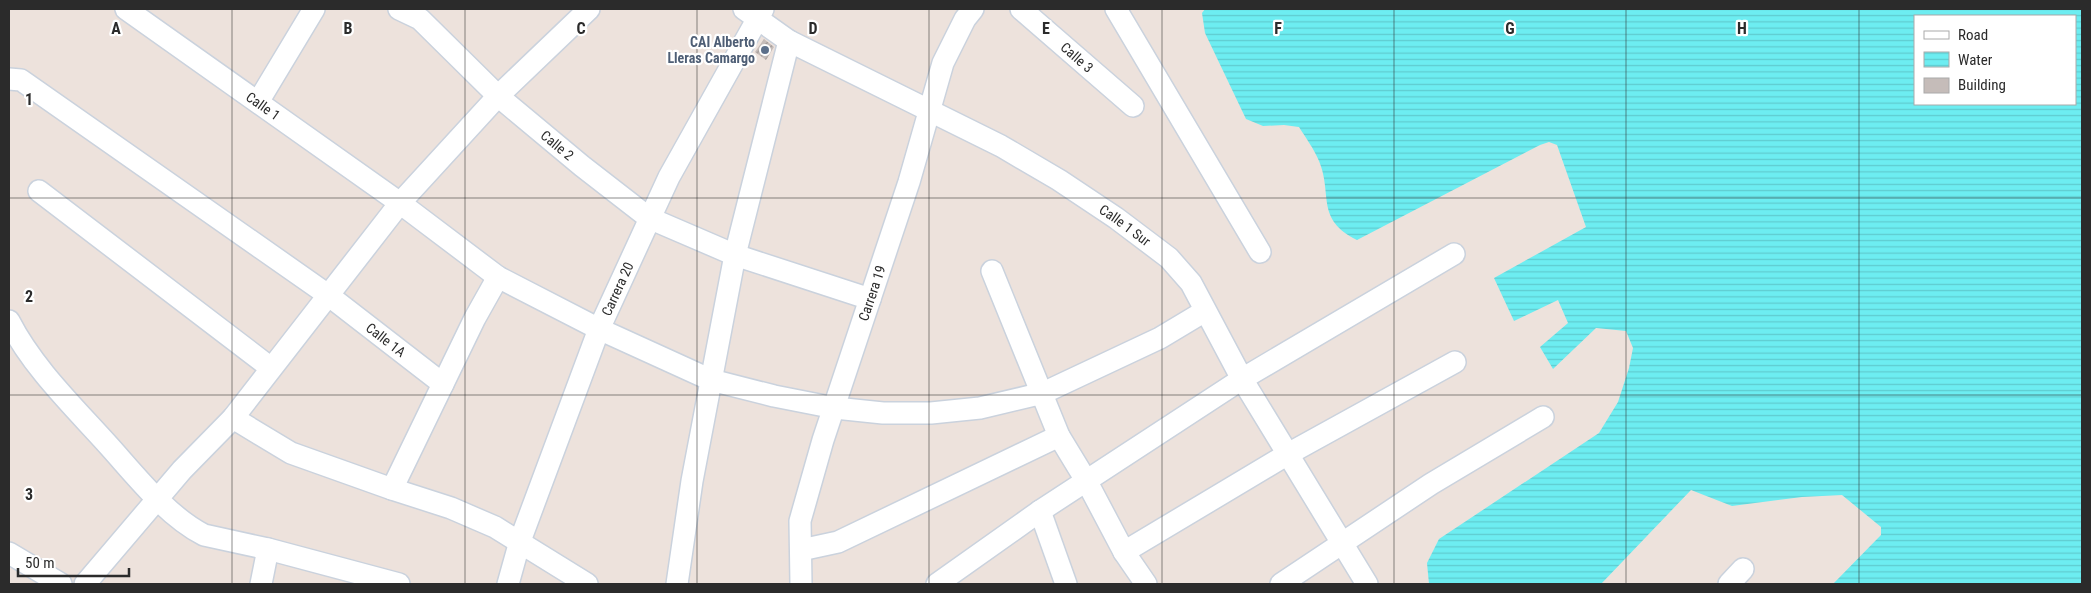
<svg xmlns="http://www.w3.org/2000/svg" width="2091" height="593" font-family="'Roboto Condensed',sans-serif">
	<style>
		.water { fill: url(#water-rules); fill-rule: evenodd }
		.building { fill: url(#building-hatch) }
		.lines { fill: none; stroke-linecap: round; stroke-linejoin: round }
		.minor-casing { stroke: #cad2dd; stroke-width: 24 }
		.minor { stroke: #fff; stroke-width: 21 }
		.grid { fill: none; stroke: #2b2b2b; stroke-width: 1; stroke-opacity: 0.55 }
		.service-dot { fill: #5c6f8a; stroke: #fff; stroke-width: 2 }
		.labels { text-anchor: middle; stroke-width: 4.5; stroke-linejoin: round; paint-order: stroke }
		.service-label { font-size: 14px; font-weight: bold; fill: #4e5e75; stroke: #fff; text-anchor: end }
		.street-label { font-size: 14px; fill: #2b2b2b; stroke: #fff }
		.grid-label { font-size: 16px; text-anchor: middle; font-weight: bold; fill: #2b2b2b; stroke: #fff; stroke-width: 4.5; stroke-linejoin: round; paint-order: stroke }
	</style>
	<defs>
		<pattern id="water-rules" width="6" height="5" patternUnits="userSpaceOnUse" patternTransform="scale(1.25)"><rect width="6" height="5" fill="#6dedf1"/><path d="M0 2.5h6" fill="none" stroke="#5fcbcf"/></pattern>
		<pattern id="building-hatch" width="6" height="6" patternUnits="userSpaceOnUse" patternTransform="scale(1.25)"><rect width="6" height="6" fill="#c5bcb9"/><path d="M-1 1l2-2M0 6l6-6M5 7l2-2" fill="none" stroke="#a09997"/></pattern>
	</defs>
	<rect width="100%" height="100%" fill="#ede2dc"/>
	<path class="water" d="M1205,9h877v575h-249l48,-49v-8l-39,-32 -40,2 -70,9 -41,-16 -90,94h-172l-2,-21 12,-24 160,-106 19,-31 11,-34 4,-20 -7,-17 -30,-3 -43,41 -13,-22 28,-24 -10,-23 -44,21 -20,-43 92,-51 -29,-82 -8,-3 -9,3 -183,95c-42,-21 -24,-45 -38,-79 -5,-12 -13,-23 -20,-34l-15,-2 -21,1 -17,-7 -41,-86 -3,-20zM1915,16h160v88h-160z"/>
	<polygon class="building" points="764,39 774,47 766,60 755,52"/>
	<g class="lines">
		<g class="minor-casing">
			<g id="minor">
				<path id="s1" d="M126,9l274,194 98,74 101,52 112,51 63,16 61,12 48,5h48l49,-5 63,-15 117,-55 45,-27"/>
				<path id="s2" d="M399,9l21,10 78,77 84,70 67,52 86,37 135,44"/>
				<path id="s3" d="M744,9l45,32 212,105 58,34 57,38 53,40 22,25 51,96 125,205"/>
				<path id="s4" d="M1021,9l112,97"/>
				<polyline points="1116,9 1260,252"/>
				<path id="s5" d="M9,79l12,1 307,215 115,89"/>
				<polyline points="258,102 314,9"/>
				<polyline points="39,191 271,368"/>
				<polyline points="992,271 1059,436 1087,482 1124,552 1146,584"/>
				<path d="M9,321c24,47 65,86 100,125 27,30 58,70 95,89l64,14 131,35"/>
				<polyline points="233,418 291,453 392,489 451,508 495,527 587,584"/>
				<polyline points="392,489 475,318 498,277"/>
				<polyline points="1040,511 1066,584"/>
				<polyline points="801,550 838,542 1059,436"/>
				<polyline points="1124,552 1288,454 1455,362"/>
				<polyline points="9,553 61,584"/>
				<polyline points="85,584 182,470 233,418 400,203 498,96 589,9"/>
				<polyline points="261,584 268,549"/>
				<path id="s6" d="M508,584l12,-43 79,-212 70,-152 94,-168"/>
				<polyline points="677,584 692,481 735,255 789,41"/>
				<path id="s7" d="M801,584l-1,-63 23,-81 86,-258 34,-119 22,-44 8,-10"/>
				<polyline points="937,584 1040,511 1242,379 1454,254"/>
				<polyline points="1281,584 1431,484 1543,417"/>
				<polyline points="1729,584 1743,569"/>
			</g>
		</g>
		<use href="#minor" class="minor"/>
	</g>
	<path class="grid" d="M232,9v575M465,9v575M697,9v575M929,9v575M1162,9v575M1394,9v575M1626,9v575M1859,9v575M9,198h2073M9,395h2073"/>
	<circle class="service-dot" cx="765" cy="50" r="5"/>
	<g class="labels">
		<g class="service-label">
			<text x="755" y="47">CAI Alberto<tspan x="755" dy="16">Lleras Camargo</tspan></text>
		</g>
		<g class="street-label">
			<text dy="5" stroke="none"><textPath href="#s4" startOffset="74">Calle 3</textPath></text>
			<text dy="5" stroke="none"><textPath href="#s1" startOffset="168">Calle 1</textPath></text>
			<text dy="5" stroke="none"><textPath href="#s2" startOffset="210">Calle 2</textPath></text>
			<text dy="5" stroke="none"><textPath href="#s3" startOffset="439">Calle 1 Sur</textPath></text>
			<text dy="5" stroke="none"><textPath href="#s6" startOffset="315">Carrera 20</textPath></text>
			<text dy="5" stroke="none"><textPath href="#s7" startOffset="302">Carrera 19</textPath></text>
			<text dy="5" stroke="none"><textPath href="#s5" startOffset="460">Calle 1A</textPath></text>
		</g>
	</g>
	<g class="grid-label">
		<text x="116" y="34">A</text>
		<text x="348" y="34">B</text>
		<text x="581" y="34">C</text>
		<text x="813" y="34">D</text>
		<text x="1046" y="34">E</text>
		<text x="1278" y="34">F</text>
		<text x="1510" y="34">G</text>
		<text x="1742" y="34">H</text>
		<text x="29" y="105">1</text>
		<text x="29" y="302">2</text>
		<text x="29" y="500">3</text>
	</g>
	<rect width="2091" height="593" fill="none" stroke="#2b2b2b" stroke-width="20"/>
	<rect x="1914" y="15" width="162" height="90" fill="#ffffff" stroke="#aaaaaa"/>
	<rect x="1924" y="31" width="25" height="8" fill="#ffffff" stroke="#aaaaaa"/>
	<text x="1958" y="40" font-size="15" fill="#2b2b2b">Road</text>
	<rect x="1924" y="52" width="25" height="15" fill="url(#water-rules)" stroke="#aaaaaa"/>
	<text x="1958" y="65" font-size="15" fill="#2b2b2b">Water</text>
	<rect x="1924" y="78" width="25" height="15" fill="#c5bcb9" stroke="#aaaaaa"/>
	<text x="1958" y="90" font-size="15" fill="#2b2b2b">Building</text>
	<path d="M18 568v8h111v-8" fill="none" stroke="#2b2b2b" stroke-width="2.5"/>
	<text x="25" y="568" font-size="15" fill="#2b2b2b" stroke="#ffffff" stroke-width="4" paint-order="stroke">50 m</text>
</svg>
